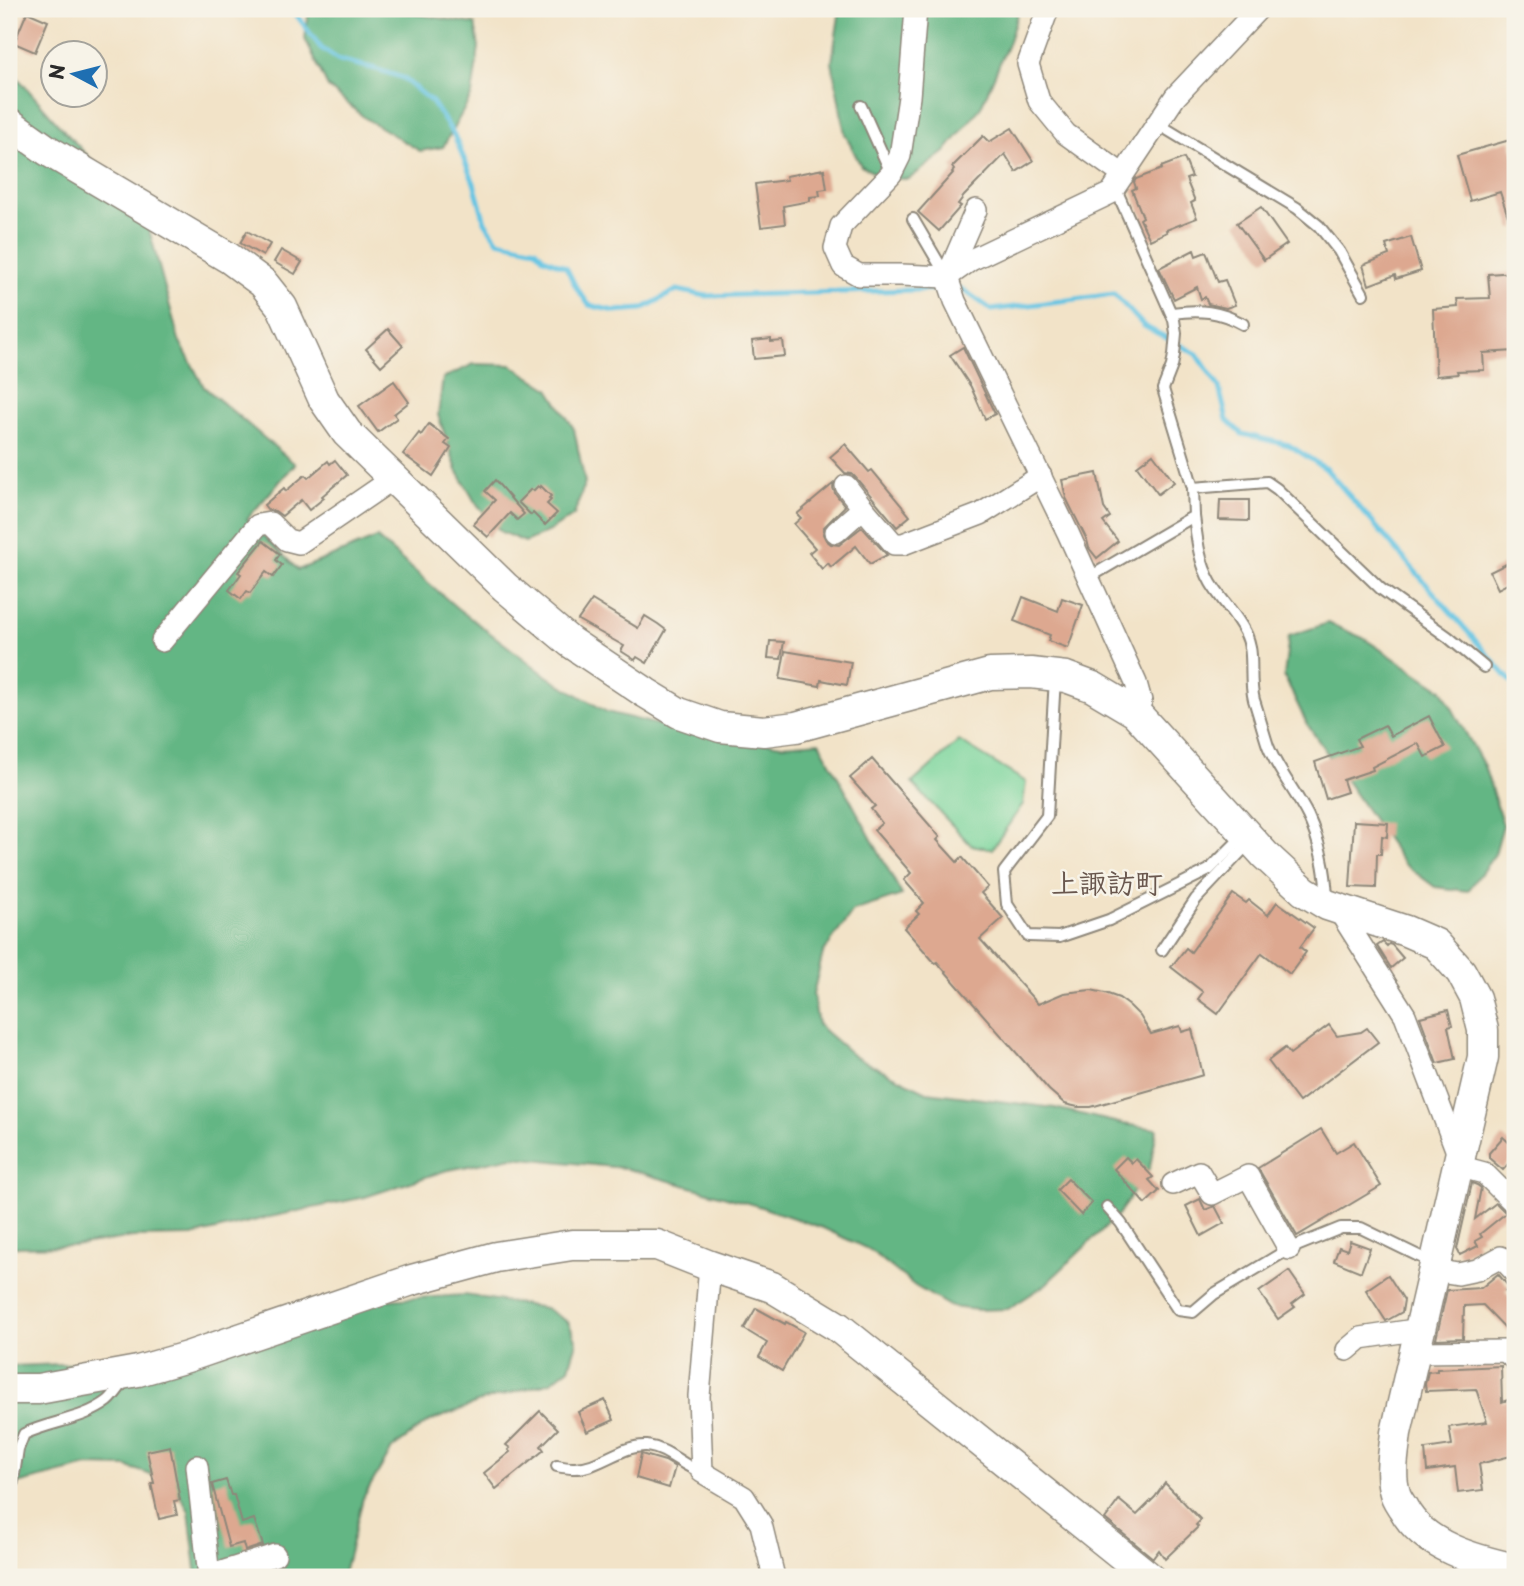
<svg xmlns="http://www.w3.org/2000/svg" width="1524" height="1586" font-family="'Playpen Sans','Klee One',sans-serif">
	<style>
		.green { fill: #7bd59c; stroke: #538064; stroke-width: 2 }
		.forest { fill: #64b684; stroke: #487058; stroke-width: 2 }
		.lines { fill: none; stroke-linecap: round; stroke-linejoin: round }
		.stream { stroke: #64c4e3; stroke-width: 5 }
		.building { fill: #dda890 }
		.lane-casing { stroke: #8e877a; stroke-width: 14 }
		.street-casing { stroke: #8e877a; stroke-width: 24 }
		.secondary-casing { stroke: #8e877a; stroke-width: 33 }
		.lane { stroke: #fff; stroke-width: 10 }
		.street { stroke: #fff; stroke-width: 21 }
		.secondary { stroke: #fff; stroke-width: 30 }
		.labels { text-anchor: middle; stroke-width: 5; stroke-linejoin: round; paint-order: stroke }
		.quarter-label { font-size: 28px; font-weight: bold; fill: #69574e; stroke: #f7f3e8 }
	</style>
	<rect width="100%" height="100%" fill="#f7f3e8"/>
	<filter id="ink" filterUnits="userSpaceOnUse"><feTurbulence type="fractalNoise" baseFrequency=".0143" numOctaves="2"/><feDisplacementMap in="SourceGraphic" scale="14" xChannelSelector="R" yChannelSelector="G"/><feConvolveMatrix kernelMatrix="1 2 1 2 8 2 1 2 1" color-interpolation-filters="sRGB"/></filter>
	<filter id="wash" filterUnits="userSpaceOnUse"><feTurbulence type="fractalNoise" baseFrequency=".00686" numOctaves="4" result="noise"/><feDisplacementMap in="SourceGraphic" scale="28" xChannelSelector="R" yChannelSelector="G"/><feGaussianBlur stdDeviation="1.57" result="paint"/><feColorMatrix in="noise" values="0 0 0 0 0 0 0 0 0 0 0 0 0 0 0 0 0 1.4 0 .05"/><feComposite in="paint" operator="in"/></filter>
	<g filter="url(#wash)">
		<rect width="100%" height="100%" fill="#f2e3c8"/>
		<polygon class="green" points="959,741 1026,782 1023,804 992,849 971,845 912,783"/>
		<g class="forest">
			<polygon points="309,9 386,9 475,24 479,47 472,95 443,147 420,151 365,118 328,87 305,39"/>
			<polygon points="840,9 1019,9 1008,44 981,107 945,152 909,179 884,178 861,166 845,134 832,62"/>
			<polygon points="9,68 67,134 119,189 147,222 179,340 204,387 295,464 247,519 298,570 377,538 457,608 548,677 607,712 671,728 782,745 819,742 902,895 853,911 823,953 813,994 818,1025 855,1057 927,1092 1055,1108 1123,1124 1157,1129 1150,1167 1118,1215 1045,1285 1008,1309 978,1310 951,1307 915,1286 870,1250 823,1228 758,1206 624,1168 512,1157 444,1171 365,1197 265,1218 192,1236 133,1237 74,1246 9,1247"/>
			<polygon points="474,364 511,365 549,389 574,429 585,483 574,515 549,531 525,542 501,532 475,502 457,470 438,415 443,378"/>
			<polygon points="1328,623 1363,638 1442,690 1484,766 1503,825 1495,854 1468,891 1435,887 1404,864 1367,811 1307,724 1284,676 1289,636"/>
			<polygon points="465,1295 545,1308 568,1322 577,1342 569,1368 551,1382 485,1400 428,1422 392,1449 363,1498 343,1577 197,1577 189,1511 172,1482 128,1467 88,1466 9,1486 9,1366 124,1362 385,1300"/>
		</g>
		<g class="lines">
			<g class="stream">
				<polyline points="292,9 321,48 339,60 376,69 403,78 432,102 454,135 474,183 485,222 498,241 536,249 544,258 566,267 576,287 589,305 614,311 642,309 677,290 706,296 946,289"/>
				<polyline points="956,289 962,289 992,310 1114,294 1144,326 1197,354 1219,387 1227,420 1242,434 1289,445 1326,469 1515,686"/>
			</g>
		</g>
		<g id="blocks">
			<g class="building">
				<polygon points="27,12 48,21 35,52 14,43"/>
				<polygon points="1012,128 1033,161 1016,172 1005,154 964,196 958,204 961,206 939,231 918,212 953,173 952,172 954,170 952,167 983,136 989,142"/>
				<polygon points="1510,140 1515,156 1515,229 1512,229 1500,192 1470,201 1457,155"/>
				<polygon points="1184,158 1192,177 1186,179 1195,201 1191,203 1197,218 1166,230 1167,232 1150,240 1140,219 1143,217 1132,190 1136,188 1134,182 1136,179 1162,169 1161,167"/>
				<polygon points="824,169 827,189 819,190 820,196 810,197 810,201 783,206 785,224 761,227 755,184 787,180 786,176"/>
				<polygon points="1261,207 1287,244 1264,260 1237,223"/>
				<polygon points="247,231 270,244 263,256 240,243"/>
				<polygon points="1411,237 1421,271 1396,279 1395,275 1369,285 1363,265 1389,255 1386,245"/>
				<polygon points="281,250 302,262 295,274 274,262"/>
				<polygon points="1194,250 1196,256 1206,252 1218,282 1225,280 1235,305 1226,308 1208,304 1205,297 1201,299 1197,287 1174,299 1159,268"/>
				<polygon points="1515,272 1515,293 1513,294 1515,351 1483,353 1484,370 1457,371 1458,374 1436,376 1433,309 1458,307 1457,299 1490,298 1488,274"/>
				<polygon points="388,329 403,346 381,366 366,349"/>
				<polygon points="771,339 771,342 783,341 785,356 754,359 752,341"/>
				<polygon points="963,347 995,414 985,419 971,387 950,355"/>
				<polygon points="394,381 409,402 394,414 397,418 378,432 359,406"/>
				<polygon points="429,424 449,439 445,444 451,448 433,476 403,454 419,433 421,435"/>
				<polygon points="845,444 869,472 872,470 910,516 897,527 856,478 852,474 845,473 830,457"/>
				<polygon points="1153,454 1174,482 1158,494 1137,466"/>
				<polygon points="335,460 347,475 322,496 324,498 309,510 301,500 282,516 275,511 268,510 264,505 284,488 286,491 305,475 308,478 328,461 330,464"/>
				<polygon points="1097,473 1104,508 1110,517 1103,522 1118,541 1097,558 1089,548 1087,540 1066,498 1062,480"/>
				<polygon points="495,480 524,514 517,520 510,513 488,537 473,524 495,500 485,491"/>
				<polygon points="834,483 833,488 835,493 845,506 824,527 823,534 826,540 831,544 839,545 862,527 887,555 870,564 856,546 831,567 828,563 822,569 809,553 815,548 794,524 801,518 797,514"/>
				<polygon points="538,486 540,488 541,486 551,496 549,498 551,500 547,504 557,513 545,525 533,513 531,515 518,502 531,489 533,491"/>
				<polygon points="1220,500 1249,500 1249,521 1219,520"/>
				<polygon points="263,541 280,554 276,560 282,565 273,577 266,572 250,593 247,591 241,599 229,590 241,574 238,572"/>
				<polygon points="1510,562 1515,572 1515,580 1498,589 1490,572"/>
				<polygon points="1023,597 1058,611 1062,598 1083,605 1068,648 1048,641 1050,635 1014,621"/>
				<polygon points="592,600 638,628 645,616 658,624 666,630 647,663 637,657 635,660 621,651 624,646 578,620"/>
				<polygon points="770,641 784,642 781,659 768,658"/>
				<polygon points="785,651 851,662 847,685 821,680 820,686 780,679"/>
				<polygon points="1429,716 1445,747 1425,757 1418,743 1372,767 1373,770 1343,780 1347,792 1326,799 1315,762 1360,746 1356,739 1385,725 1391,736"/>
				<polygon points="872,759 940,837 937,840 957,862 962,857 988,887 981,893 1003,918 980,939 1038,1004 1064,993 1091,990 1105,993 1119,998 1130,1006 1140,1016 1151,1034 1180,1026 1182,1032 1192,1029 1203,1075 1091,1107 1078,1107 1065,1104 1049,1090 937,962 935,963 904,928 919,914 916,911 924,903 904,880 911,873 874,830 882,823 871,809 875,806 850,778"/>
				<polygon points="1354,821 1388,823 1387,837 1382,836 1381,854 1377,854 1376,888 1350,887"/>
				<polygon points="1233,894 1246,903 1249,900 1268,915 1277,902 1314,928 1300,947 1306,952 1290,974 1262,953 1218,1014 1198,999 1203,992 1171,967 1186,948 1191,952"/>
				<polygon points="1383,942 1387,946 1389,944 1392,945 1403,958 1391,968 1377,946"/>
				<polygon points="1448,1010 1452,1026 1448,1027 1455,1059 1437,1063 1420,1017"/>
				<polygon points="1329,1025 1337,1036 1361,1032 1367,1028 1378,1042 1299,1102 1268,1061 1285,1048 1290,1054"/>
				<polygon points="1321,1129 1336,1153 1354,1142 1381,1186 1297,1236 1258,1168"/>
				<polygon points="1503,1137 1515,1148 1515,1156 1503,1170 1489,1158 1489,1153"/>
				<polygon points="1126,1157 1132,1163 1136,1159 1153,1177 1149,1180 1159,1191 1145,1204 1114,1169"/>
				<polygon points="1068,1179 1092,1203 1081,1215 1057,1190"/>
				<polygon points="1472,1183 1477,1185 1481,1188 1475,1219 1496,1203 1506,1213 1480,1234 1482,1237 1475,1241 1478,1246 1460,1255 1457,1249"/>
				<polygon points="1200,1199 1205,1210 1215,1206 1224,1223 1201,1236 1186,1206"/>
				<polygon points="1350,1241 1370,1248 1361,1272 1334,1261 1339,1247 1347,1250"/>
				<polygon points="1289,1271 1305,1294 1292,1304 1295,1307 1278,1319 1259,1292"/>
				<polygon points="1498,1274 1509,1287 1505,1291 1515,1302 1515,1338 1483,1305 1464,1306 1463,1338 1436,1339 1447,1290 1481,1288"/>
				<polygon points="1388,1275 1404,1300 1402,1312 1386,1321 1366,1290"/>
				<polygon points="756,1308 785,1324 786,1322 804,1332 782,1371 759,1357 767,1343 744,1329"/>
				<polygon points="1501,1366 1502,1402 1511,1399 1515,1413 1515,1455 1479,1464 1483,1490 1458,1493 1455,1467 1427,1471 1425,1449 1452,1445 1449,1427 1487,1422 1476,1389 1426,1391 1425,1384 1428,1372 1437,1371 1437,1369"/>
				<polygon points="605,1400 614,1420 587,1432 578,1412"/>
				<polygon points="540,1411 558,1429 541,1446 544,1450 496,1489 484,1473 510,1452 508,1450 510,1448 506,1445"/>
				<polygon points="170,1446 180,1500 174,1501 177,1515 159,1519 151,1483 154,1483 147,1451"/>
				<polygon points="641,1454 665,1461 675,1467 669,1488 636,1478"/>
				<polygon points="226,1480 231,1495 234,1495 242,1523 254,1519 263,1545 245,1551 243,1543 229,1547 212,1484"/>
				<polygon points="1165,1483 1201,1520 1196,1525 1198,1527 1165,1559 1159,1550 1153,1558 1105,1519 1119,1500 1137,1515 1155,1497"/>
			</g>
		</g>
	</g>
	<g filter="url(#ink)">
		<use href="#blocks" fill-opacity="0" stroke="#8e877a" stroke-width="2"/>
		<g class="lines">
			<g class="lane-casing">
				<g id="lane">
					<polyline points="861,106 891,173"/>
					<polyline points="1158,124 1297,208 1319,226 1339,251 1363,294"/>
					<polyline points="1115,187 1174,320 1176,333 1174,355 1172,366 1163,389 1193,488"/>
					<polyline points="913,219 947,277"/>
					<path d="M1172,313c28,-4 47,-2 71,11"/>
					<path d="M1194,516c3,24 5,46 17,67 10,17 25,31 34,49 11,21 3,45 9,68 5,15 9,31 14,46 10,25 28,46 40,70 12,26 18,55 19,83"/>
					<polyline points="1088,578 1194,516 1193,488 1267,482 1277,489 1381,589 1448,637 1484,667"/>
					<polyline points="1055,678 1047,816 1004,872 1007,904 1028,936 1059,937 1109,920 1209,870 1243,836"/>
					<polyline points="1162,950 1196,899 1250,842"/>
					<polyline points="1107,1207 1121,1223 1178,1310 1193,1312 1214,1294 1289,1249 1341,1228 1361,1228 1433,1263"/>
					<path d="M557,1466c5,1 11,2 16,2 26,1 49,-24 74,-22 23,3 34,20 55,26"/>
					<path d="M9,1506l9,-57 6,-15c27,-13 59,-14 84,-33 7,-6 12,-15 18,-22"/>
				</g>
			</g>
			<g class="street-casing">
				<g id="street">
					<polyline points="916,9 909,97 900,156 891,174 841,226 835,248 843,266 859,275 901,275 947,277 971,260 1111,193 1175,97 1258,9"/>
					<polyline points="1048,9 1028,64 1039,101 1066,134 1123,175"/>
					<polyline points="976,210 947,277 955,301 1068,533 1136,683 1141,701 1135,712"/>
					<polyline points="846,486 863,508"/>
					<polyline points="836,532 863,508 894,544 903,544 981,514 1041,476"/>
					<polyline points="162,641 258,525 270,523 287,540 299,543 394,478"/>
					<polyline points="1338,909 1405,1015 1459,1157"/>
					<polyline points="1458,1166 1484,1173 1515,1204"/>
					<polyline points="1173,1184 1199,1172 1212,1194 1248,1176 1289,1249"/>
					<polyline points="710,1266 699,1396 702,1472 744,1497 761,1524 774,1577"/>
					<polyline points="1434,1270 1458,1274 1477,1270 1501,1257 1515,1272"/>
					<polyline points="1347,1350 1361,1338 1421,1329"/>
					<polyline points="1416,1352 1505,1351 1515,1360"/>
					<polyline points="197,1466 209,1577"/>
					<polyline points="209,1576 275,1555"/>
				</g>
			</g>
			<g class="secondary-casing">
				<g id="secondary">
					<path d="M9,123l38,27 182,108 34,25 19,24 42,93 23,33 158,154 65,55 76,51 33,20 41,14 44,4 32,-4 194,-53 41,-1 35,4 27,10 42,25 130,143 39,36 23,14 79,26 30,13 25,28 14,26 8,32v27l-87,376c-2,19 -7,41 -1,60 1,5 5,10 8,15 21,39 72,52 112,61"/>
					<polyline points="9,1389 38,1389 138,1371 187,1357 412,1280 496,1257 572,1245 657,1245 710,1266 772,1287 838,1327 1149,1577"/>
				</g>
			</g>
			<use href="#lane" class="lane"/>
			<use href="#street" class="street"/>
			<use href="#secondary" class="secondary"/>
		</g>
	</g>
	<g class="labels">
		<g class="quarter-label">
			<text x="1107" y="893">上諏訪町</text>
		</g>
	</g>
	<rect width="1524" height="1586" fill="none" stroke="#f7f3e8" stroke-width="35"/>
	<g transform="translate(74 74) rotate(277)"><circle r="33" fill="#f7f3e8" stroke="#a5a39c" stroke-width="2"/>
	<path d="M0-5L12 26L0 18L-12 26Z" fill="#1f6fb2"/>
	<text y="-10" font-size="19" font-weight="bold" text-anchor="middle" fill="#2b2b2b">N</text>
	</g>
</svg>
